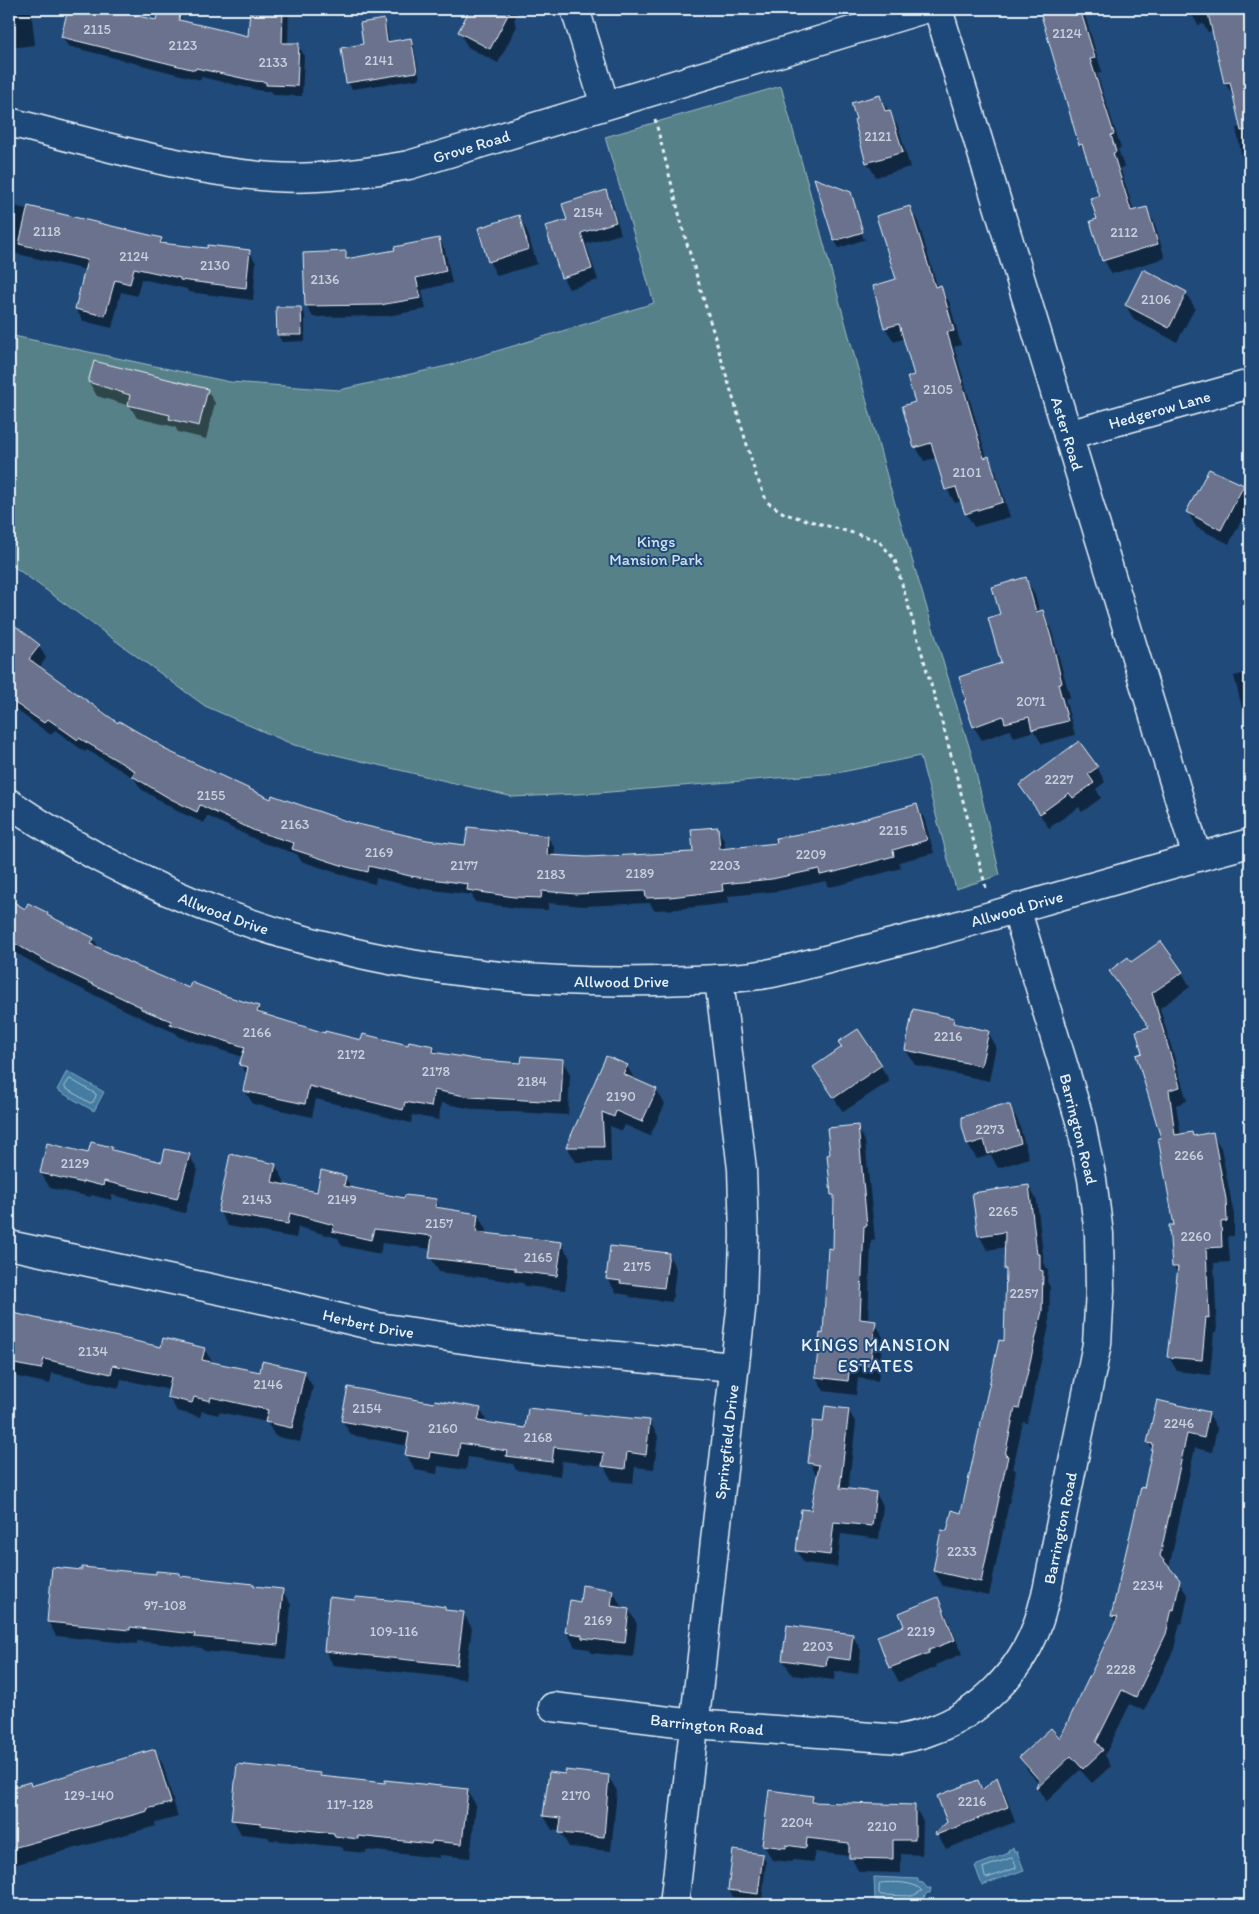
<svg xmlns="http://www.w3.org/2000/svg" width="1259" height="1914" font-family="Itim,sans-serif">
	<style>
		.green { fill: #578188; stroke: #a0b9c0 }
		.water { fill: #447ba1; stroke: #86aac4 }
		.shadow { fill: #0007 }
		.lines { fill: none; stroke-linecap: round; stroke-linejoin: round }
		.shore { stroke: #a6c2d5; stroke-width: 1 }
		.building { fill: #6a728d; stroke: #e8f1f8 }
		.street-casing { stroke: #e8f1f8; stroke-width: 31 }
		.path { stroke: #e8f1f8; stroke-width: 3; stroke-dasharray: 4 4; stroke-linecap: butt }
		.street { stroke: #1f4a7a; stroke-width: 28 }
		.labels { text-anchor: middle; stroke-width: 4; stroke-linejoin: round; paint-order: stroke }
		.number-label { font-size: 14px; fill: #c8d1dd }
		.street-label { font-size: 16px; fill: #e8f1f8; stroke: #1f4a7a }
		.park-label { font-size: 16px; fill: #d2e0e7; stroke: #1f4a7a }
		.neighbourhood-label { font-size: 18px; letter-spacing: 1px; fill: #e8f1f8; stroke: #1f4a7a }
	</style>
	<rect width="100%" height="100%" fill="#1f4a7a"/>
	<filter id="ink" filterUnits="userSpaceOnUse"><feTurbulence type="fractalNoise" baseFrequency=".02" numOctaves="2"/><feDisplacementMap in="SourceGraphic" scale="10" xChannelSelector="R" yChannelSelector="G"/><feConvolveMatrix kernelMatrix="1 2 1 2 8 2 1 2 1" color-interpolation-filters="sRGB"/></filter>
	<g filter="url(#ink)">
		<polygon class="green" points="781,86 890,487 972,756 1000,875 956,889 920,756 837,773 598,793 513,797 294,745 205,706 9,563 9,335 230,382 339,390 451,365 654,303 605,137"/>
		<g class="water">
			<polygon points="67,1071 104,1092 94,1111 57,1090"/>
			<polygon points="1013,1848 1014,1852 1017,1852 1024,1870 982,1885 975,1866 1009,1853 1008,1850"/>
			<polygon points="874,1877 918,1879 918,1882 923,1883 927,1888 931,1888 930,1893 927,1893 923,1899 917,1899 917,1902 875,1900"/>
		</g>
		<g class="shadow">
			<polygon points="9,9 31,9 35,45 9,48"/>
			<polygon points="69,9 101,9 157,22 180,15 183,22 250,37 251,9 289,9 288,44 298,45 304,55 302,96 273,95 271,91 262,91 201,77 200,80 68,46 62,36"/>
			<polygon points="472,9 520,9 514,20 517,26 498,63 468,47 459,32"/>
			<polygon points="1045,9 1083,9 1102,72 1097,74 1121,148 1118,149 1124,167 1120,168 1134,211 1146,208 1154,222 1165,258 1112,274 1104,260 1098,220 1101,196 1088,159 1080,144"/>
			<polygon points="1189,9 1250,9 1250,180 1245,171 1236,128 1242,127 1234,97 1225,83 1213,31 1208,32 1203,24 1198,25"/>
			<polygon points="383,21 387,28 389,42 410,39 414,46 420,79 352,89 348,82 365,45"/>
			<polygon points="879,96 898,126 910,167 876,177 867,162"/>
			<polygon points="816,180 850,193 863,238 866,239 839,248 835,241"/>
			<polygon points="605,192 612,203 621,234 586,244 598,280 569,289 563,278 547,227 568,221"/>
			<polygon points="9,205 161,239 164,244 208,249 249,251 256,263 253,300 188,292 187,289 141,279 137,296 121,292 112,328 83,321 76,309 86,270 9,252"/>
			<polygon points="910,208 918,222 938,288 940,287 949,301 961,345 954,347 987,458 996,472 1010,517 974,527 966,513 962,501 955,503 947,489 937,458 924,461 916,447 916,375 905,338 894,342 885,327 897,280"/>
			<polygon points="519,217 527,231 537,264 497,276 489,261"/>
			<polygon points="439,239 445,250 452,283 422,290 426,309 387,316 313,317 306,306 345,253 349,260 396,251"/>
			<polygon points="1186,293 1195,308 1177,342 1134,320 1126,305"/>
			<polygon points="301,308 305,315 305,341 282,342 278,335"/>
			<polygon points="89,382 207,390 215,403 206,439 178,432 175,427 137,418 130,406 97,396"/>
			<polygon points="1243,486 1250,499 1250,504 1229,544 1196,527 1188,512"/>
			<polygon points="1026,579 1034,593 1040,612 1042,611 1050,625 1070,697 1065,699 1075,735 1042,744 1034,731 1014,737 1010,730 982,740 974,727 1002,664 1001,615"/>
			<polygon points="11,624 39,646 46,658 39,668 119,725 164,749 166,751 272,801 348,824 427,841 466,847 548,837 555,849 554,856 587,858 694,854 717,828 724,840 725,850 779,844 916,805 924,818 934,853 899,862 901,868 843,884 829,887 826,881 779,891 728,896 729,903 678,909 654,910 650,903 584,906 548,903 548,910 522,909 475,902 472,895 418,888 376,878 375,884 355,879 301,861 297,854 263,843 207,816 204,823 177,811 141,789 134,778 87,750 85,752 55,730 51,735 26,717 9,704 9,626"/>
			<polygon points="1250,672 1250,725 1244,715 1234,676"/>
			<polygon points="1097,767 1105,782 1096,789 1101,798 1082,812 1079,807 1049,828 1020,785"/>
			<polygon points="9,901 26,910 47,914 49,917 93,938 100,950 189,989 225,997 258,1007 262,1015 326,1035 362,1042 409,1046 433,1047 438,1054 481,1061 522,1064 562,1060 570,1074 568,1115 478,1110 441,1103 439,1120 412,1115 411,1123 316,1099 312,1117 253,1104 245,1091 248,1077 241,1065 243,1057 179,1037 176,1033 150,1022 63,980 9,949"/>
			<polygon points="1131,964 1182,972 1190,987 1160,1008 1187,1101 1176,1105 1181,1136 1193,1137 1212,1134 1221,1148 1234,1215 1234,1236 1228,1236 1230,1262 1214,1263 1217,1332 1214,1332 1210,1375 1177,1371 1169,1357 1179,1276 1174,1267 1175,1226 1163,1139 1144,1054 1149,1028 1111,971"/>
			<polygon points="953,1019 956,1025 988,1032 996,1046 989,1081 915,1065 906,1050"/>
			<polygon points="858,1031 890,1081 843,1112 814,1067 843,1048"/>
			<polygon points="607,1057 627,1066 635,1080 656,1090 665,1104 650,1136 625,1125 622,1131 610,1126 611,1162 576,1162 567,1147"/>
			<polygon points="1010,1106 1018,1121 1029,1158 998,1168 991,1155 977,1159 968,1145"/>
			<polygon points="857,1126 865,1141 875,1240 871,1241 868,1321 875,1322 883,1337 878,1381 858,1378 856,1395 824,1391 816,1377 825,1335 834,1250 835,1201 832,1195"/>
			<polygon points="111,1148 113,1152 163,1164 189,1155 198,1170 185,1213 112,1195 111,1200 91,1195 91,1197 50,1188 41,1173 89,1154"/>
			<polygon points="275,1165 284,1180 283,1186 317,1193 345,1177 352,1189 406,1200 436,1200 441,1210 478,1215 486,1230 486,1234 561,1243 570,1258 565,1290 525,1286 523,1283 439,1272 431,1257 432,1249 382,1243 380,1254 342,1246 338,1238 298,1227 296,1238 228,1226 219,1211"/>
			<polygon points="1029,1186 1037,1201 1044,1263 1048,1270 1047,1282 1050,1287 1049,1326 1027,1423 1023,1422 1013,1468 1016,1471 989,1596 943,1586 934,1571 948,1533 962,1514 1006,1343 1007,1274 1005,1269 1006,1247 987,1250 979,1235"/>
			<polygon points="668,1254 676,1269 672,1302 630,1297 629,1295 616,1293 608,1279"/>
			<polygon points="9,1314 162,1349 204,1349 213,1363 260,1374 304,1372 313,1387 300,1442 275,1436 267,1422 219,1412 218,1415 202,1411 200,1417 177,1411 168,1396 170,1390 121,1379 119,1388 52,1373 50,1384 9,1375"/>
			<polygon points="435,1405 480,1409 488,1424 526,1429 650,1422 658,1436 654,1469 635,1467 633,1483 612,1481 604,1466 562,1461 560,1476 516,1470 513,1464 468,1457 466,1470 438,1466 437,1474 415,1470 407,1455 408,1446 351,1435 342,1420"/>
			<polygon points="848,1410 856,1423 848,1490 876,1493 883,1506 879,1539 841,1534 837,1567 804,1563 797,1551 812,1512 817,1476 810,1463 824,1424"/>
			<polygon points="1209,1414 1217,1428 1212,1452 1195,1448 1169,1568 1188,1596 1182,1624 1180,1623 1174,1649 1144,1711 1130,1704 1105,1755 1111,1766 1092,1783 1080,1770 1046,1802 1037,1787 1039,1783 1029,1772 1020,1757 1060,1740 1117,1623 1112,1616 1153,1451 1148,1442"/>
			<polygon points="9,1572 12,1577 9,1608"/>
			<polygon points="255,1588 282,1590 291,1605 286,1659 204,1651 202,1648 137,1641 137,1644 56,1636 48,1621"/>
			<polygon points="613,1591 621,1606 621,1609 629,1610 637,1624 633,1657 592,1653 589,1649 575,1647 567,1632 581,1603"/>
			<polygon points="938,1599 946,1614 962,1654 936,1665 937,1667 899,1682 891,1668 878,1637 905,1627"/>
			<polygon points="444,1608 447,1611 463,1613 472,1628 465,1679 333,1665 325,1650"/>
			<polygon points="852,1635 861,1650 858,1674 835,1671 834,1680 792,1675 783,1660"/>
			<polygon points="155,1750 163,1765 178,1817 155,1823 156,1826 10,1866 9,1790 30,1784 32,1787"/>
			<polygon points="319,1774 321,1778 467,1790 476,1805 470,1858 440,1855 439,1858 366,1850 366,1853 344,1851 342,1847 270,1840 268,1837 241,1834 233,1819"/>
			<polygon points="566,1775 608,1776 617,1791 611,1851 569,1847 560,1831 552,1830 544,1816"/>
			<polygon points="996,1779 1005,1793 1015,1822 946,1849 937,1833 948,1823 977,1781 983,1791"/>
			<polygon points="812,1797 816,1803 914,1806 923,1821 922,1855 901,1854 901,1873 859,1872 850,1856 815,1852 814,1862 793,1860 793,1862 772,1860 764,1845"/>
			<polygon points="762,1855 766,1862 762,1901 733,1897 729,1890"/>
		</g>
		<g class="lines">
			<g class="shore">
				<polygon points="70,1079 96,1094 96,1096 93,1102 90,1103 65,1088 65,1086"/>
				<polygon points="1012,1858 1016,1865 1016,1868 987,1878 985,1877 983,1868"/>
				<path d="M880,1883c12,-1 35,-2 42,8l-10,5 -31,-1 -2,-2z"/>
			</g>
		</g>
		<g class="building">
			<polygon points="68,9 106,9 156,20 159,9 180,14 179,20 248,36 250,9 283,9 282,43 299,43 297,86 266,85 266,82 255,81 196,68 195,70 61,37"/>
			<polygon points="470,9 511,9 490,49 458,32"/>
			<polygon points="1062,9 1080,9 1095,58 1090,59 1114,134 1111,135 1116,152 1113,153 1131,211 1147,207 1158,244 1102,261 1090,221 1097,219 1090,198 1099,196 1082,144 1079,145 1041,15"/>
			<polygon points="1207,9 1245,9 1250,32 1250,130 1241,131 1230,82 1224,83"/>
			<polygon points="384,19 387,42 411,38 417,72 346,83 341,48 363,44 360,23"/>
			<polygon points="880,95 885,111 890,110 903,152 866,163 854,120 856,119 851,103"/>
			<polygon points="814,178 851,192 863,232 834,241"/>
			<polygon points="606,190 616,222 581,233 592,269 561,278 545,226 567,220 562,204"/>
			<polygon points="28,206 162,238 160,243 207,248 208,245 250,250 246,288 180,280 180,278 134,268 130,284 115,280 105,316 75,309 87,260 19,244"/>
			<polygon points="910,206 935,287 941,285 954,331 947,332 984,458 989,456 1003,502 965,514 956,487 945,490 931,443 914,448 902,406 915,402 907,377 914,375 899,324 884,328 873,286 896,279 876,216"/>
			<polygon points="519,215 529,249 488,262 478,228"/>
			<polygon points="439,238 446,271 416,278 421,298 380,305 305,306 303,253 346,251 346,259 395,250 394,247"/>
			<polygon points="1143,269 1187,292 1169,328 1125,305"/>
			<polygon points="276,307 301,307 302,335 277,335"/>
			<polygon points="94,361 208,389 199,426 169,419 170,415 128,405 130,395 88,382"/>
			<polygon points="1209,469 1244,485 1221,530 1186,512"/>
			<polygon points="1026,577 1036,612 1043,610 1052,641 1062,683 1058,684 1068,721 1032,730 1029,717 1005,723 1003,716 973,727 964,701 966,700 959,677 1001,663 988,618 1000,614 992,587"/>
			<polygon points="9,621 40,645 29,659 118,723 119,721 165,748 164,749 271,799 272,795 349,822 427,840 465,845 468,827 548,836 547,855 587,857 693,852 691,829 718,827 720,849 777,843 776,838 827,829 917,804 927,840 893,850 894,856 835,872 820,875 819,869 772,879 722,884 723,891 670,897 646,898 645,891 576,894 542,891 541,898 514,897 467,890 468,884 410,876 369,866 368,872 347,867 292,849 294,843 255,831 200,805 197,812 169,798 132,776 135,771 79,738 78,740 48,719 44,723 9,699"/>
			<polygon points="1079,741 1098,767 1088,774 1094,783 1073,798 1069,793 1040,814 1019,785"/>
			<polygon points="9,899 25,909 28,903 48,913 47,915 94,938 91,944 141,968 189,988 191,982 226,996 259,1006 257,1012 325,1033 325,1031 361,1040 363,1034 408,1045 409,1041 434,1046 433,1052 481,1060 521,1063 522,1056 563,1059 561,1102 470,1097 434,1090 431,1107 405,1102 403,1110 309,1086 305,1104 243,1091 248,1067 239,1065 245,1047 170,1024 171,1021 141,1009 141,1007 54,966 9,940"/>
			<polygon points="1161,941 1183,972 1152,993 1180,1087 1169,1090 1175,1135 1192,1132 1193,1136 1213,1132 1226,1199 1227,1221 1221,1222 1222,1247 1206,1248 1209,1318 1206,1317 1202,1360 1167,1357 1178,1267 1172,1267 1169,1225 1174,1225 1158,1138 1161,1138 1136,1055 1142,1053 1136,1031 1149,1027 1109,971 1128,957 1131,962"/>
			<polygon points="913,1009 954,1018 953,1023 989,1031 981,1066 905,1050"/>
			<polygon points="858,1029 882,1065 834,1098 813,1067 842,1047 838,1042"/>
			<polygon points="606,1056 628,1065 623,1074 657,1089 642,1122 616,1111 614,1117 602,1112 604,1147 566,1147"/>
			<polygon points="1001,1105 1010,1105 1021,1143 988,1154 984,1140 967,1145 962,1126 962,1117"/>
			<polygon points="858,1125 867,1226 864,1226 860,1319 876,1321 870,1366 850,1364 848,1381 815,1377 820,1333 823,1334 828,1248 833,1249 834,1195 831,1195 827,1155 830,1154 827,1128"/>
			<polygon points="91,1142 112,1147 112,1150 162,1162 165,1149 190,1154 177,1199 104,1181 103,1186 83,1181 83,1183 40,1173 47,1143 88,1153"/>
			<polygon points="230,1154 276,1164 272,1182 317,1192 321,1170 346,1176 344,1186 404,1198 405,1195 437,1199 435,1207 478,1214 476,1232 562,1242 557,1276 515,1271 515,1268 429,1258 432,1236 374,1229 371,1240 332,1231 334,1225 290,1213 288,1224 218,1212"/>
			<polygon points="1029,1185 1037,1254 1040,1254 1040,1270 1043,1271 1042,1311 1019,1409 1015,1408 1005,1455 1008,1456 981,1582 933,1571 941,1530 947,1531 952,1510 961,1513 999,1340 1004,1341 1006,1269 1004,1270 1005,1232 978,1236 972,1193"/>
			<polygon points="610,1246 669,1253 664,1288 620,1283 621,1281 606,1279"/>
			<polygon points="9,1312 161,1347 163,1338 205,1348 202,1360 260,1372 262,1361 305,1371 292,1428 265,1422 268,1410 211,1397 210,1401 194,1397 192,1403 167,1397 171,1377 113,1365 111,1374 44,1359 41,1369 9,1363"/>
			<polygon points="348,1387 434,1403 435,1400 481,1408 478,1421 525,1428 528,1408 607,1417 608,1416 650,1420 646,1455 627,1452 625,1469 602,1466 604,1453 554,1447 552,1462 506,1456 507,1451 460,1443 458,1456 430,1452 429,1459 405,1455 409,1433 341,1421"/>
			<polygon points="1157,1400 1209,1412 1204,1438 1187,1434 1160,1556 1180,1580 1174,1610 1172,1609 1166,1634 1136,1697 1122,1690 1096,1742 1103,1750 1083,1769 1071,1756 1037,1788 1036,1787 1039,1780 1019,1757 1051,1728 1060,1738 1118,1617 1111,1616 1141,1487 1144,1488 1153,1444 1147,1443"/>
			<polygon points="825,1406 849,1409 840,1488 876,1492 872,1526 834,1522 830,1555 796,1551 801,1509 811,1510 819,1465 808,1463 813,1421 823,1422"/>
			<polygon points="52,1567 82,1570 82,1567 156,1574 156,1571 180,1573 180,1576 254,1584 254,1586 283,1589 278,1645 194,1637 195,1634 130,1627 130,1630 47,1622"/>
			<polygon points="582,1585 613,1590 611,1606 629,1609 625,1643 582,1638 582,1635 565,1632 570,1600 580,1602"/>
			<polygon points="329,1597 355,1600 356,1597 421,1603 445,1607 445,1610 464,1612 457,1665 324,1651"/>
			<polygon points="938,1597 955,1640 929,1650 929,1653 889,1668 877,1636 904,1626 899,1613"/>
			<polygon points="787,1625 853,1634 850,1660 827,1657 826,1666 782,1660"/>
			<polygon points="155,1749 171,1803 147,1809 148,1811 9,1849 9,1788 30,1782 31,1786"/>
			<polygon points="237,1764 320,1773 320,1776 385,1783 385,1780 468,1789 462,1844 432,1841 431,1844 358,1836 358,1839 334,1836 334,1833 260,1825 261,1823 231,1820"/>
			<polygon points="565,1770 609,1775 604,1837 559,1833 561,1818 543,1816 549,1772 565,1774"/>
			<polygon points="997,1777 1008,1807 936,1835 935,1833 947,1822 937,1796 978,1780 982,1790"/>
			<polygon points="769,1790 813,1796 812,1802 915,1805 915,1840 893,1840 893,1859 849,1858 849,1843 807,1838 806,1848 786,1845 786,1848 762,1845"/>
			<polygon points="733,1850 763,1854 758,1894 728,1890"/>
		</g>
		<g class="lines">
			<g class="street-casing">
				<g id="street">
					<polyline points="575,9 605,105"/>
					<path id="s1" d="M938,9l259,848"/>
					<path id="s2" d="M9,122c86,21 174,49 264,55 45,3 91,-4 136,-12l515,-156"/>
					<path id="s3" d="M1068,435l182,-51"/>
					<path id="s4" d="M9,803c193,132 416,184 647,178 35,-1 70,-1 104,-6 19,-2 39,-9 57,-13 38,-10 76,-19 114,-29 106,-30 212,-62 319,-90"/>
					<path id="s5" d="M9,1245l257,55 112,27 134,19 221,21"/>
					<path id="s6" d="M553,1707l141,17 206,15c10,-2 20,-4 30,-8 49,-16 93,-61 109,-111 3,-9 5,-19 8,-29l50,-247 3,-55 -1,-55 -7,-55 -11,-55 -65,-216"/>
					<path id="s7" d="M674,1905l68,-604 2,-66 -2,-66 -23,-190"/>
				</g>
			</g>
			<polyline class="path" points="655,119 685,237 756,475 767,502 785,514 878,540 895,560 947,740 986,888"/>
			<use href="#street" class="street"/>
		</g>
	</g>
	<g class="labels">
		<g class="number-label">
			<text x="97" y="34">2115</text>
			<text x="1067" y="38">2124</text>
			<text x="183" y="50">2123</text>
			<text x="379" y="65">2141</text>
			<text x="273" y="67">2133</text>
			<text x="878" y="141">2121</text>
			<text x="588" y="217">2154</text>
			<text x="47" y="236">2118</text>
			<text x="1124" y="237">2112</text>
			<text x="134" y="261">2124</text>
			<text x="215" y="270">2130</text>
			<text x="325" y="284">2136</text>
			<text x="1156" y="304">2106</text>
			<text x="938" y="394">2105</text>
			<text x="967" y="477">2101</text>
			<text x="1031" y="706">2071</text>
			<text x="1059" y="784">2227</text>
			<text x="211" y="800">2155</text>
			<text x="295" y="829">2163</text>
			<text x="893" y="835">2215</text>
			<text x="379" y="857">2169</text>
			<text x="811" y="859">2209</text>
			<text x="464" y="870">2177</text>
			<text x="725" y="870">2203</text>
			<text x="640" y="878">2189</text>
			<text x="551" y="879">2183</text>
			<text x="257" y="1037">2166</text>
			<text x="948" y="1041">2216</text>
			<text x="351" y="1059">2172</text>
			<text x="436" y="1076">2178</text>
			<text x="532" y="1086">2184</text>
			<text x="621" y="1101">2190</text>
			<text x="990" y="1134">2273</text>
			<text x="1189" y="1160">2266</text>
			<text x="75" y="1168">2129</text>
			<text x="257" y="1204">2143</text>
			<text x="342" y="1204">2149</text>
			<text x="1003" y="1216">2265</text>
			<text x="439" y="1228">2157</text>
			<text x="1196" y="1241">2260</text>
			<text x="538" y="1262">2165</text>
			<text x="637" y="1271">2175</text>
			<text x="1024" y="1298">2257</text>
			<text x="93" y="1356">2134</text>
			<text x="268" y="1389">2146</text>
			<text x="367" y="1413">2154</text>
			<text x="1179" y="1428">2246</text>
			<text x="443" y="1433">2160</text>
			<text x="538" y="1442">2168</text>
			<text x="962" y="1556">2233</text>
			<text x="1148" y="1590">2234</text>
			<text x="165" y="1610">97-108</text>
			<text x="598" y="1625">2169</text>
			<text x="394" y="1636">109-116</text>
			<text x="921" y="1636">2219</text>
			<text x="818" y="1651">2203</text>
			<text x="1121" y="1674">2228</text>
			<text x="89" y="1800">129-140</text>
			<text x="576" y="1800">2170</text>
			<text x="972" y="1806">2216</text>
			<text x="350" y="1809">117-128</text>
			<text x="797" y="1827">2204</text>
			<text x="882" y="1831">2210</text>
		</g>
		<g class="street-label">
			<text dy="6" stroke="none"><textPath href="#s2" startOffset="472">Grove Road</textPath></text>
			<text dy="6" stroke="none"><textPath href="#s3" startOffset="95">Hedgerow Lane</textPath></text>
			<text dy="6" stroke="none"><textPath href="#s1" startOffset="444">Aster Road</textPath></text>
			<text dy="6" stroke="none"><textPath href="#s4" startOffset="1052">Allwood Drive</textPath></text>
			<text dy="6" stroke="none"><textPath href="#s4" startOffset="242">Allwood Drive</textPath></text>
			<text dy="6" stroke="none"><textPath href="#s4" startOffset="648">Allwood Drive</textPath></text>
			<text transform="translate(1079 1129) rotate(76)" y="6">Barrington Road</text>
			<text dy="6" stroke="none"><textPath href="#s5" startOffset="368">Herbert Drive</textPath></text>
			<text dy="6" stroke="none"><textPath href="#s7" startOffset="466">Springfield Drive</textPath></text>
			<text dy="6" stroke="none"><textPath href="#s6" startOffset="635">Barrington Road</textPath></text>
			<text dy="6" stroke="none"><textPath href="#s6" startOffset="155">Barrington Road</textPath></text>
		</g>
		<g class="park-label">
			<text x="656" y="547">Kings<tspan x="656" dy="18">Mansion Park</tspan></text>
		</g>
		<g class="neighbourhood-label">
			<text x="876" y="1351">KINGS MANSION<tspan x="876" dy="21">ESTATES</tspan></text>
		</g>
	</g>
	<rect width="1259" height="1914" fill="none" stroke="#1f4a7a" stroke-width="30"/>
	<rect x="15" y="15" width="1229" height="1884" fill="none" stroke="#e8f1f8" stroke-width="2" filter="url(#ink)"/>
</svg>
